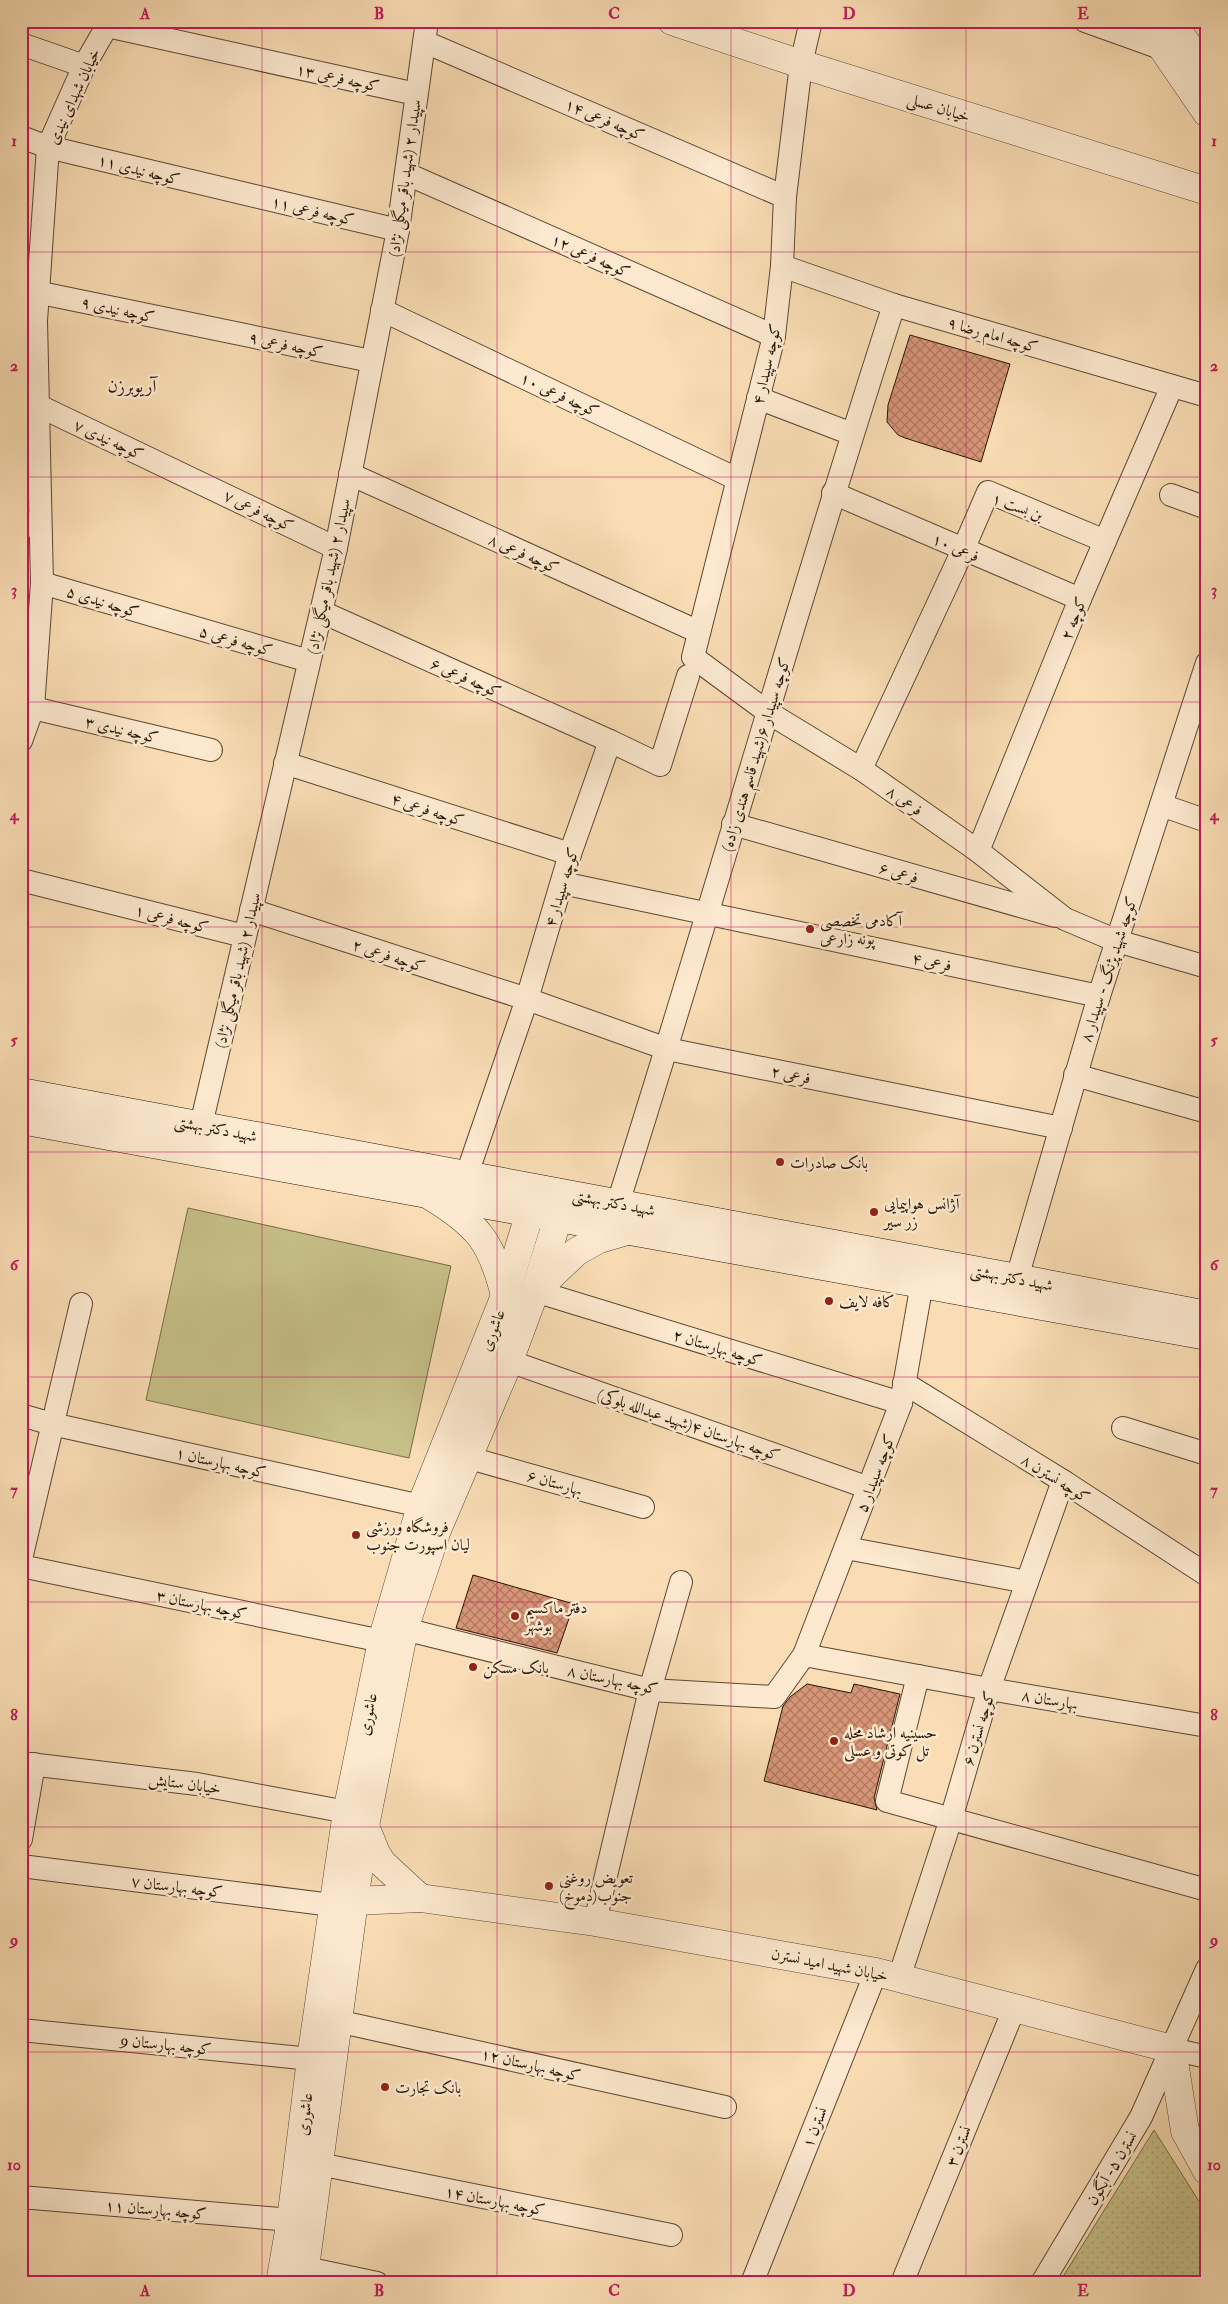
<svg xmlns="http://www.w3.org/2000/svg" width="1228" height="2304" font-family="'IM FELL Double Pica',Amiri,serif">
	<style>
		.grass { fill: url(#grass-dots); stroke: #786a47 }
		.garden { fill: #c6bf88; stroke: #786a47 }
		.building { fill: url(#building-cross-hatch); stroke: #2a1406 }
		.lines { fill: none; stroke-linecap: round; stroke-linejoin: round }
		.minor-casing { stroke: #5e4632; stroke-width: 24 }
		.tertiary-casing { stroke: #5e4632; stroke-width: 29 }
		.secondary-casing { stroke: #2a1406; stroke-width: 29 }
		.minor { stroke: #fce9cf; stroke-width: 22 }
		.tertiary { stroke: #fce9cf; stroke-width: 28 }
		.secondary { stroke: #fce9cf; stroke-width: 28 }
		.grid { fill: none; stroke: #c2185b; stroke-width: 1; stroke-opacity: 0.55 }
		.poi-dot { fill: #8f2418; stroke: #fce9cf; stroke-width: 2 }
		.labels { text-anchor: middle; stroke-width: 5; stroke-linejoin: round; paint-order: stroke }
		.street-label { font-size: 16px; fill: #2a1406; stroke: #fce9cf }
		.poi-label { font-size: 16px; fill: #2a1406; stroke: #fce9cf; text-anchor: start }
		.neighbourhood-label { font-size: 18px; fill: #2a1406; stroke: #fce9cf }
		.neatline { fill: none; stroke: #c2185b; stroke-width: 2 }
		.grid-label { font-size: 16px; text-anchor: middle; font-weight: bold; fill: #c2185b }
	</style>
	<defs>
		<pattern id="grass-dots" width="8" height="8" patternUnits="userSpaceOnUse" patternTransform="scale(1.25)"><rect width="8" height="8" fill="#c6bf88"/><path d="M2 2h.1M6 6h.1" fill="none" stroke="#aaa374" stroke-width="1.8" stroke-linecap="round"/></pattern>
		<pattern id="building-cross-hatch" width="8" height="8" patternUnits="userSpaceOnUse" patternTransform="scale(1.25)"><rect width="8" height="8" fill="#d79578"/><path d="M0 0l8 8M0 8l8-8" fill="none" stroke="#af7860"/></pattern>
	</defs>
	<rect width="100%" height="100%" fill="#faddb5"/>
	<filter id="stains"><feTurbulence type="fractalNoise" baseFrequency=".004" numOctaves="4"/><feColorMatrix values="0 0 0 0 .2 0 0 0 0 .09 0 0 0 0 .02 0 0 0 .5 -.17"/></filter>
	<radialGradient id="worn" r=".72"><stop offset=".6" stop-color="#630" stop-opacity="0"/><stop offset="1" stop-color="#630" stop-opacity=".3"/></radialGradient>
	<polygon class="grass" points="1154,2130 1207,2214 1207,2283 1059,2283"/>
	<polygon class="garden" points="188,1208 451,1266 409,1458 146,1400"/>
	<g class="building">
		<polygon points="910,335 1010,364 981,462 905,438 898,435 887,422 888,405"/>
		<polygon points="473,1575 574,1604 557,1653 456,1628"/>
		<polygon points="807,1684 851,1693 854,1684 900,1694 874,1798 877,1810 764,1781 783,1706 790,1697"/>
	</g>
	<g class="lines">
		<g class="minor-casing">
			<g id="minor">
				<polyline points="811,21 801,64 785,197 782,266 774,336 693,657 769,713 861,769 978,851 1065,919 1117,941 1207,967"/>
				<polyline points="1085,21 1163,49"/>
				<polyline points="107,26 416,94"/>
				<polyline points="425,42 785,197"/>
				<polyline points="21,44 84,66"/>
				<polyline points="21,137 48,147 398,230"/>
				<polyline points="407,174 774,336"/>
				<polyline points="782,266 894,305 1207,396"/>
				<polyline points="36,292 371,361"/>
				<polyline points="382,310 737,479"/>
				<polyline points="758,398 852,434"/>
				<polyline points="37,405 336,548"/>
				<polyline points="350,474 699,632"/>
				<polyline points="833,493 1080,599"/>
				<polyline points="1171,495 1207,508"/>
				<polyline points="21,521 40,529"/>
				<polyline points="42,583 309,661"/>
				<polyline points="322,612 610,741"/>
				<polyline points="33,708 211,750"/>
				<polyline points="21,741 33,708 42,583 36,321 48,147 84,66 110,21"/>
				<polyline points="285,763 570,854"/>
				<polyline points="861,769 963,550 988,492 1105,541"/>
				<polyline points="1161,805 1207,821"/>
				<polyline points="733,824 1055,916"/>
				<polyline points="978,851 1080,599 1172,386"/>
				<polyline points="21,880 244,936"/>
				<polyline points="562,883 1099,996"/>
				<polyline points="251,910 527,999 667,1049 1061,1128"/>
				<polyline points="1075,1075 1207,1112"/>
				<polyline points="201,1125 336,548 398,230 427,21"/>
				<polyline points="467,1174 527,999 570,854 610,741 660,765 688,676"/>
				<path d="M618,1203c95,-298 179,-600 276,-898"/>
				<polyline points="1017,1278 1099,996 1207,663"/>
				<polyline points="535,1291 901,1403"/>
				<polyline points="509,1361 869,1488"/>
				<polyline points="904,1383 1063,1481 1207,1575"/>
				<polyline points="21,1415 52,1424 421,1506"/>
				<polyline points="1123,1428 1207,1454"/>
				<polyline points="466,1457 643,1507"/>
				<polyline points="846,1548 1027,1582"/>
				<polyline points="21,1559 81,1304"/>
				<polyline points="21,1566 382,1641"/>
				<polyline points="404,1629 650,1690 774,1697 804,1655 901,1403 922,1283"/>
				<polyline points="804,1655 989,1689 1207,1726"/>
				<polyline points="918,1676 887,1801 1207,1890"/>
				<polyline points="21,1763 197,1784 347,1812"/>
				<polyline points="21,1839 34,1764"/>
				<polyline points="21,1866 332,1905"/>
				<polyline points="595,1922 650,1690 681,1582"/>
				<polyline points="899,1978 951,1819 989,1689 1063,1481"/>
				<polyline points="337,2021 725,2107"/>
				<polyline points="21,2030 311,2059"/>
				<polyline points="1172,2049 1207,2057"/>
				<polyline points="319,2164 671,2235"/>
				<polyline points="21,2197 291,2220"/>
				<polyline points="306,2268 377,2283"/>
				<polyline points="752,2283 876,1972"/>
				<polyline points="902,2283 1014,2009"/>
				<polyline points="1042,2283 1141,2117 1207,1969"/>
			</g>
		</g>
		<g class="tertiary-casing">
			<g id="tertiary">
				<polyline points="672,21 801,64 1207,191"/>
				<polyline points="1144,21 1207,113"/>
				<polyline points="1171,21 1207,73"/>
				<polyline points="536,1288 558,1218 550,1195"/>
				<polyline points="505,1295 530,1212 544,1195"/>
				<polyline points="365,1826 376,1853 382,1863 420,1898"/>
				<polyline points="336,1905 354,1901 420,1898 595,1922 876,1972 1172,2049 1185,2131 1207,2171"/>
				<path d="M280,2283l11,-63 20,-161 36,-247 35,-171 39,-135 84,-210c-13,-55 -28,-72 -76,-101"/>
				<polyline points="303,2283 354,1901 365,1826 404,1629 437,1530 509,1361 535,1291 576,1252 599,1239 630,1230"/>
			</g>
		</g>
		<g class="secondary-casing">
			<g id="secondary">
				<polyline points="21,1092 1017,1278 1207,1315"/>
				<polyline points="21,1120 1207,1336"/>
			</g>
		</g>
		<use href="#minor" class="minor"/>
		<use href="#tertiary" class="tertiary"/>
		<use href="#secondary" class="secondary"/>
	</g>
	<path class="grid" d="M262,21v2262M497,21v2262M731,21v2262M966,21v2262M21,252h1186M21,477h1186M21,702h1186M21,927h1186M21,1152h1186M21,1377h1186M21,1602h1186M21,1827h1186M21,2052h1186"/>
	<g class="poi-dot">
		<circle cx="810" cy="929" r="5"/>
		<circle cx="780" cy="1162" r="5"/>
		<circle cx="874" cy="1212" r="5"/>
		<circle cx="829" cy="1301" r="5"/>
		<circle cx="356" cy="1535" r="5"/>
		<circle cx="515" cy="1616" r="5"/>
		<circle cx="473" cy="1667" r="5"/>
		<circle cx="834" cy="1741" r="5"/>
		<circle cx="549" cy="1886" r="5"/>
		<circle cx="385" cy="2087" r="5"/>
	</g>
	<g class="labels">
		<g class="street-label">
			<text transform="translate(338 77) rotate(12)" y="6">کوچه فرعی ۱۳</text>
			<text transform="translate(73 96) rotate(-65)" y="6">خیابان شهدای نیدی</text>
			<text transform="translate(939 107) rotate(17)" y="6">خیابان عسلی</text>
			<text transform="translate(605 119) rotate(23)" y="6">کوچه فرعی ۱۴</text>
			<text transform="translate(139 169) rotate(14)" y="6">کوچه نیدی ۱۱</text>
			<text transform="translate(404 178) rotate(-82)" y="6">سپیدار ۲ (شهید باقر میگلی نژاد)</text>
			<text transform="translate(313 210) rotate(13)" y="6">کوچه فرعی ۱۱</text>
			<text transform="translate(591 255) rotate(24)" y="6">کوچه فرعی ۱۲</text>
			<text transform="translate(118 309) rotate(12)" y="6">کوچه نیدی ۹</text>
			<text transform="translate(993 334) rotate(16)" y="6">کوچه امام رضا ۹</text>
			<text transform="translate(286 344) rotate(12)" y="6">کوچه فرعی ۹</text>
			<text transform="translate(766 364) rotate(-77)" y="6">کوچه سپیدار ۴</text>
			<text transform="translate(560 394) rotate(25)" y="6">کوچه فرعی ۱۰</text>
			<text transform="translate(109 439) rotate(25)" y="6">کوچه نیدی ۷</text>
			<text transform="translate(1018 506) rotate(20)" y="6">بن بست ۱</text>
			<text transform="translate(259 510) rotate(26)" y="6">کوچه فرعی ۷</text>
			<text transform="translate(956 547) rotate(23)" y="6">فرعی ۱۰</text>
			<text transform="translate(524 553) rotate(24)" y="6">کوچه فرعی ۸</text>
			<text transform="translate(328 576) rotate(-78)" y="6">سپیدار ۲ (شهید باقر میگلی نژاد)</text>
			<text transform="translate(103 601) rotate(17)" y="6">کوچه نیدی ۵</text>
			<text transform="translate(1073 618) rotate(-68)" y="6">کوچه ۲</text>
			<text transform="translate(236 640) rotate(16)" y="6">کوچه فرعی ۵</text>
			<text transform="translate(466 677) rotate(24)" y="6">کوچه فرعی ۶</text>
			<text transform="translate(122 729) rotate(13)" y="6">کوچه نیدی ۳</text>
			<text transform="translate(755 754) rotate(-73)" y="6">کوچه سپیدار ۶(شهید قاسم هندی زاده)</text>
			<text transform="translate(905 800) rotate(35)" y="6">فرعی ۸</text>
			<text transform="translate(428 809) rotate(18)" y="6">کوچه فرعی ۴</text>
			<text transform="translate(899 872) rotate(16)" y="6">فرعی ۶</text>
			<text transform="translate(561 887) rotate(-73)" y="6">کوچه سپیدار ۴</text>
			<text transform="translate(172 918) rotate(14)" y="6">کوچه فرعی ۱</text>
			<text transform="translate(389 955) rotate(18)" y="6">کوچه فرعی ۲</text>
			<text transform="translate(932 961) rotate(12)" y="6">فرعی ۴</text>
			<text transform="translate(1108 969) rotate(-72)" y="6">کوچه شهید پژنگ - سپیدار ۸</text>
			<text transform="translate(237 970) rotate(-77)" y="6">سپیدار ۲ (شهید باقر میگلی نژاد)</text>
			<text transform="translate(791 1074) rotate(11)" y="6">فرعی ۲</text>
			<text transform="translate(216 1128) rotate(11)" y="6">شهید دکتر بهشتی</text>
			<text transform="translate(614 1202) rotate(11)" y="6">شهید دکتر بهشتی</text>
			<text transform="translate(1012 1277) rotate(11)" y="6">شهید دکتر بهشتی</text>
			<text transform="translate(492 1330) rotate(-69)" y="6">عاشوری</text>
			<text transform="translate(718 1347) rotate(17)" y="6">کوچه بهارستان ۲</text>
			<text transform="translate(689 1424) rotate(19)" y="6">کوچه بهارستان ۴(شهید عبدالله بلوکی)</text>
			<text transform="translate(221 1462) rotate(13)" y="6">کوچه بهارستان ۱</text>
			<text transform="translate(875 1473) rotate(-69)" y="6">کوچه سپیدار ۵</text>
			<text transform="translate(1056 1478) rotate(32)" y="6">کوچه نسترن ۸</text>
			<text transform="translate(555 1482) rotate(16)" y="6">بهارستان ۶</text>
			<text transform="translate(202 1604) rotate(12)" y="6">کوچه بهارستان ۳</text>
			<text transform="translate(613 1679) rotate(12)" y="6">کوچه بهارستان ۸</text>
			<text transform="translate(1050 1699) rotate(10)" y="6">بهارستان ۸</text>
			<text transform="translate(367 1714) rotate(-78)" y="6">عاشوری</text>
			<text transform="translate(978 1728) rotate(-73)" y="6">کوچه نسترن ۶</text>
			<text transform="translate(185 1783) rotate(8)" y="6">خیابان ستایش</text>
			<text transform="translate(177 1886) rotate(7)" y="6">کوچه بهارستان ۷</text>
			<text transform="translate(830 1964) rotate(11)" y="6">خیابان شهید امید نسترن</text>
			<text transform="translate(166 2044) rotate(6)" y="6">کوچه بهارستان 9</text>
			<text transform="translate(531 2064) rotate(13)" y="6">کوچه بهارستان ۱۲</text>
			<text transform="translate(304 2114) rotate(-83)" y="6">عاشوری</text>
			<text transform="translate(814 2127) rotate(-68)" y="6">نسترن ۱</text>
			<text transform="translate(958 2146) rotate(-68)" y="6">نسترن ۳</text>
			<text transform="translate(1111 2168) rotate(-59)" y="6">نسترن ۵- آبگون</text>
			<text transform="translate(495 2200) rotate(11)" y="6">کوچه بهارستان ۱۴</text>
			<text transform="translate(156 2209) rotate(5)" y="6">کوچه بهارستان ۱۱</text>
		</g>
		<g class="poi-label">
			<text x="820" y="926">آکادمی تخصصی<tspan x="820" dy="18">پونه زارعی</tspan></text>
			<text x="790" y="1168">بانک صادرات</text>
			<text x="884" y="1209">آژانس هواپیمایی<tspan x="884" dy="18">زر سیر</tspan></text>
			<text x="839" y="1307">کافه لایف</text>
			<text x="366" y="1532">فروشگاه ورزشی<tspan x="366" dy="18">لیان اسپورت جنوب</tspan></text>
			<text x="525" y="1613">دفتر ماکسیم<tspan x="525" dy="18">بوشهر</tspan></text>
			<text x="483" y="1673">بانک مسکن</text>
			<text x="844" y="1738">حسینیه ارشاد محله<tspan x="844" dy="18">تل کوتی و عسلی</tspan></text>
			<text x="559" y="1883">تعويض روغنی<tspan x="559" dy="18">جنوب(دموخ)</tspan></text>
			<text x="395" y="2093">بانک تجارت</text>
		</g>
		<g class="neighbourhood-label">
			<text x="132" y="392">آریو‌برزن</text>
		</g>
	</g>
	<rect width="1228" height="2304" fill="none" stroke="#faddb5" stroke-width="55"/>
	<rect x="28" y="28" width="1172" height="2248" class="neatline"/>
	<g class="grid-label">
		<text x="145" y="19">A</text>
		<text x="379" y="19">B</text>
		<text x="614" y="19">C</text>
		<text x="849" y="19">D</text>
		<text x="1083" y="19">E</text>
		<text x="14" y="146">1</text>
		<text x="1214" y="146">1</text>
		<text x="14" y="371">2</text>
		<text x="1214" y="371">2</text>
		<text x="14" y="595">3</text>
		<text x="1214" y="595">3</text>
		<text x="14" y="820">4</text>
		<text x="1214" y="820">4</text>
		<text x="14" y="1045">5</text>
		<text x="1214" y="1045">5</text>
		<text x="14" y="1270">6</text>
		<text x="1214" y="1270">6</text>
		<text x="14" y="1495">7</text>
		<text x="1214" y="1495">7</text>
		<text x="14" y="1720">8</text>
		<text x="1214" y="1720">8</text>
		<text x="14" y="1945">9</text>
		<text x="1214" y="1945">9</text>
		<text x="14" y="2170">10</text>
		<text x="1214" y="2170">10</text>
		<text x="145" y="2296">A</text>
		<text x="379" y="2296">B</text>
		<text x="614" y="2296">C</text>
		<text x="849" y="2296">D</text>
		<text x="1083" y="2296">E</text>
	</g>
	<rect width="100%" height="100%" filter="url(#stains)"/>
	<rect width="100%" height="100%" fill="url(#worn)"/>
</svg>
